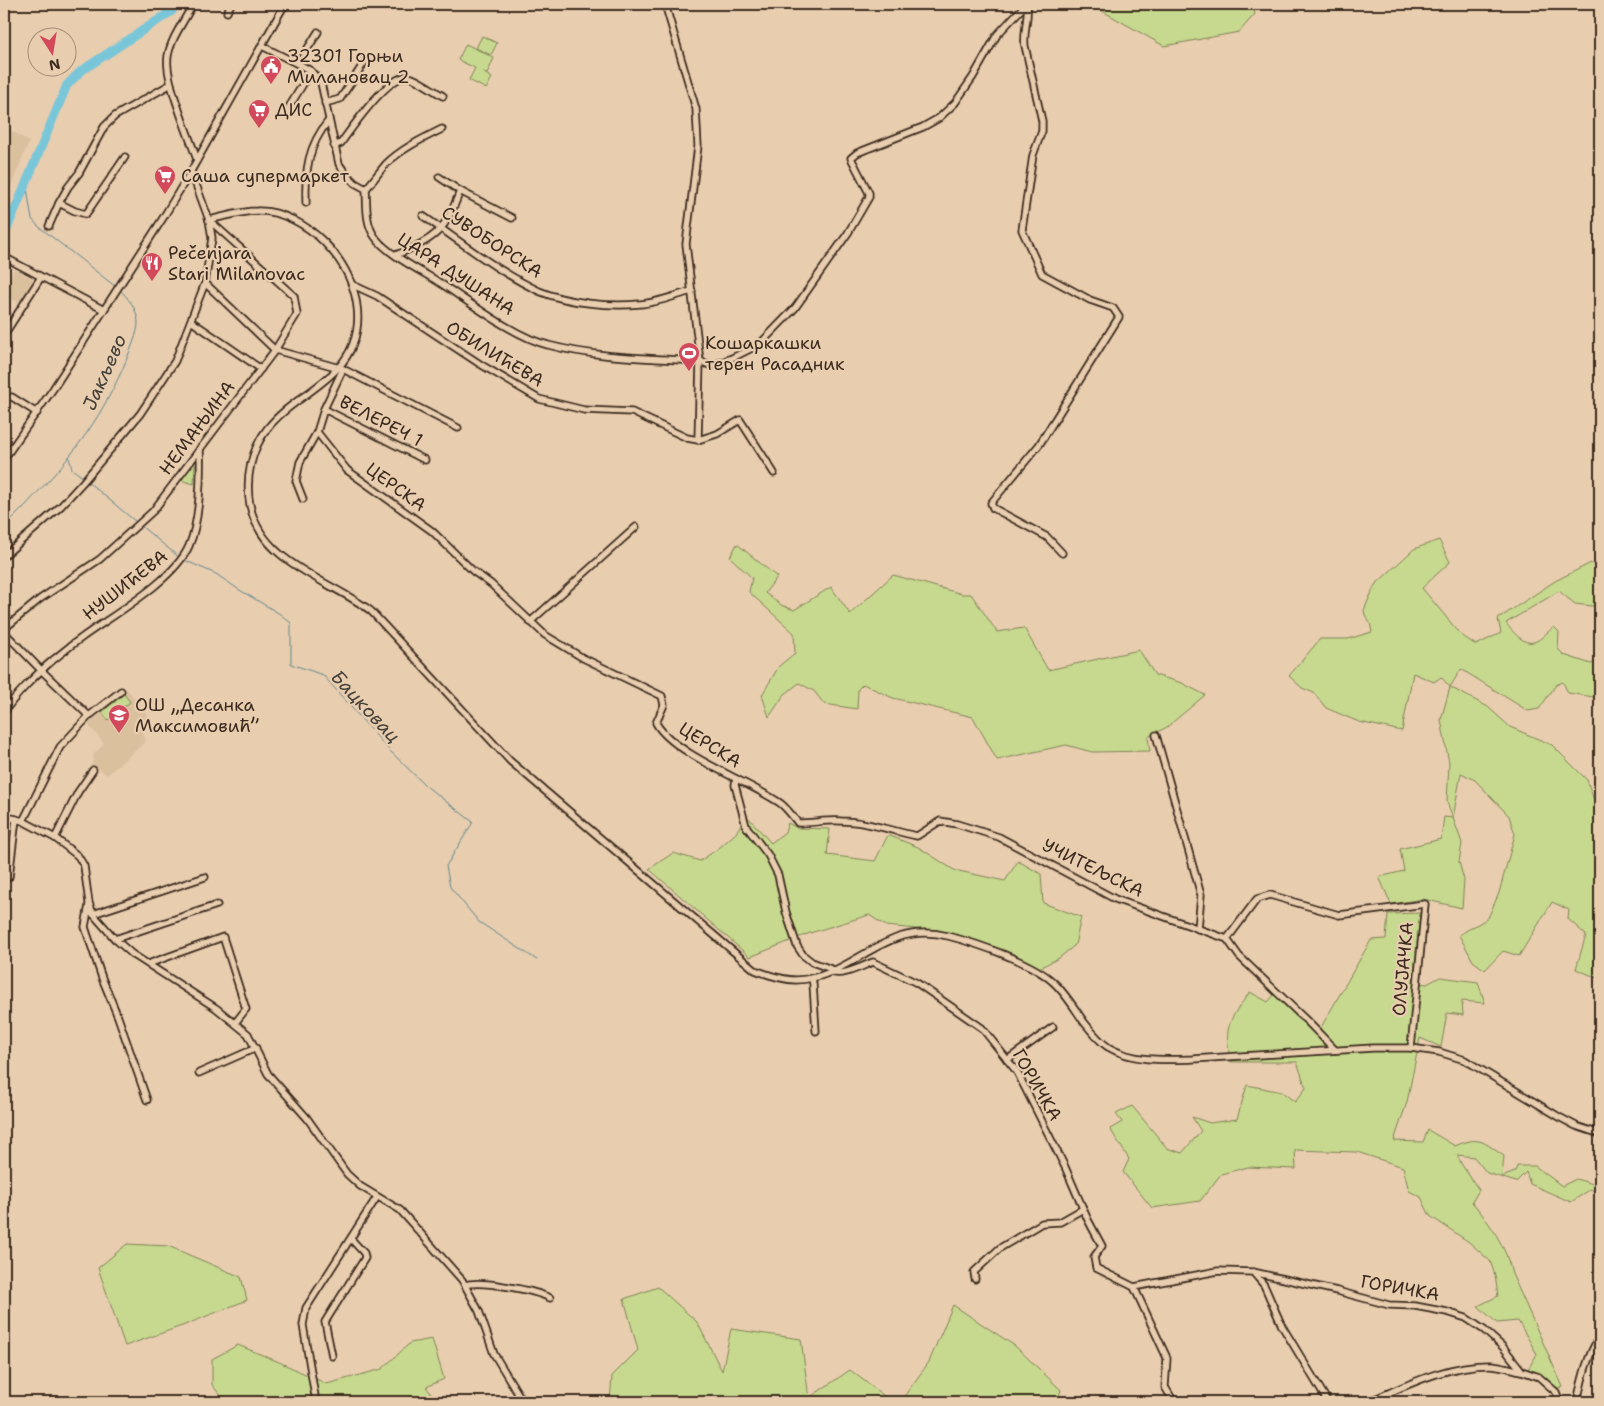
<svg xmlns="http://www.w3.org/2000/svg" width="1604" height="1406" font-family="'Shantell Sans',sans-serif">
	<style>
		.built { fill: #dbc09e }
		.green { fill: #c6d98e; stroke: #808256 }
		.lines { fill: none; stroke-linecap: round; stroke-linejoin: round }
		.stream { stroke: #61888e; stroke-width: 1 }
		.river { stroke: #7ac6d9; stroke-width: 9 }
		.minor-casing { stroke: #3b2a1e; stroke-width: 9 }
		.minor { stroke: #e8cdaf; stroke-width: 5.5 }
		.labels { text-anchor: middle; stroke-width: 4.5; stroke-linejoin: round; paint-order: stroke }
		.poi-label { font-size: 18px; fill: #3b2a1e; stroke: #e8cdaf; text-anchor: start }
		.street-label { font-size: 18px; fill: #3b2a1e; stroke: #e8cdaf }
		.water-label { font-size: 19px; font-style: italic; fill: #44413a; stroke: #e8cdaf }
	</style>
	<rect width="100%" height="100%" fill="#e8cdaf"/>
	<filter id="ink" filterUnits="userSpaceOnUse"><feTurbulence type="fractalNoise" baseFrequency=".02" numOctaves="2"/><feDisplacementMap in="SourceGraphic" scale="10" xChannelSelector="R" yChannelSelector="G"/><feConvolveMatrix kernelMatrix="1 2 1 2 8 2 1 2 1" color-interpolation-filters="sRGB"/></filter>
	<g filter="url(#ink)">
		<g class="built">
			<polygon points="4,126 29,142 4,203"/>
			<polygon points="14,269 33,279 34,283 21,303 4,295"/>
			<polygon points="127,689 147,715 141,726 146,741 107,775 92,764 94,754 104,744 88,724"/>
		</g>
		<g class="green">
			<polygon points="1090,4 1253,4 1255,14 1239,32 1164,46"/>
			<polygon points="482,36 497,43 491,55 476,48"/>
			<polygon points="466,44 494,58 487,74 483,72 492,78 486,89 469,80 475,68 458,60"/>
			<polygon points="192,463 195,464 194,484 180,480"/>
			<path d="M1439,540l11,22 -28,26 39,47 15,10 25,-12 -3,-14 57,-38 36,-18 9,12v32l-25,-3 -16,-13 -53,32c6,8 17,22 28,19 7,-2 14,-11 20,-15l5,5 -1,17 6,6 27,9 9,-4v38l-32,-5 -5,-11 -7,3 -17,24 -11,2 -67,-42 -11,18 38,20 22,20 42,18 35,35 13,38v161l-24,-10 10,-34 -18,-16 1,-9 -17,-8 -33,54 -16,-5 -18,19 -12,-9 -14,-26 29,-17 11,-25 16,-59 -6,-18 -34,-36 -14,-7 -8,45 9,25 -3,19 5,18 -2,28 -39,-9 -32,5 -12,-27 25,-6 -4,-22 41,-10 3,-22 9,1 -6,-16 2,-39 -8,-43 9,-33 -9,-10 -7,5 -21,-9 -11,58 -43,-9 -33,-14 -12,-15 -12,-5 -13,-12 31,-37h28l24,-7 -2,-9 -5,-8 -1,-5 11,-25 39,-36z"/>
			<polygon points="737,544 777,577 765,593 781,605 794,610 831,587 850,614 893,575 962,594 971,594 997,632 1024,628 1048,670 1139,650 1155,675 1182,683 1205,695 1167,727 1148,737 1150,751 1092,752 1066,745 997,760 973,717 893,698 863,684 858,689 857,709 824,704 814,691 799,683 784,695 769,717 762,695 779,666 795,653 794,633 749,592 752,578 730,557"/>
			<polygon points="124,694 130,702 108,720 102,712"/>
			<polygon points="746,815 771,843 785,832 788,823 797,828 830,829 827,855 875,861 888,835 918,847 954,870 1005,881 1018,861 1041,874 1043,903 1081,917 1075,945 1059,958 1039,968 946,932 886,926 869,915 810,933 750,957 649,869 673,853 700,861 719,848 736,833"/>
			<path d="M1420,913l-7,70 14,1 13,-7 38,5 7,21 -23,-2 1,14 -16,-2 -6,34 -21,-9 -13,64 -13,39 29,1 5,-12 27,16c25,-11 28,-4 49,10l-2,21 13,-5 2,-6h18l27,20 14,-7 24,7v12l-9,-9 -20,13 -41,-18 -4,-12 -10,10 -29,-9 -13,-16 -17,-2 5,10 17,25 -7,12c18,21 34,44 40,72l51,113 -5,1 -31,-17 10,-17 -19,-33 -21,2 -19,-17 20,-10 -3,-21 -5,-14 -21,-19 -39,-26 -9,-19 -12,-6 -6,-24 -46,-15 -62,-2 1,19 -48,-2 -27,7 -21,27 -48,7 -29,-36 6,-13 -19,-30 12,-7 -6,-8 16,-8 35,42 15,5 19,-22 -9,-14 18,6 27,-4 10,-34 35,7 13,10 11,-14 -9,-26h-66c-8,-36 -2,-42 19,-70l18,10 6,-7 42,41 55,-96 15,-1 2,-25z"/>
			<polygon points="127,1244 168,1246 241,1277 247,1300 182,1326 125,1346 98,1268"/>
			<polygon points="658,1287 697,1322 722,1371 731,1329 801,1339 809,1398 850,1370 892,1402 610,1402 612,1376 638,1350 624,1299"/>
			<polygon points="953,1305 1015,1346 1061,1390 1057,1402 900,1402 929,1362"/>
			<polygon points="432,1339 444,1379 426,1387 438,1402 226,1402 212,1385 212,1359 238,1345 279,1362 327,1384 382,1369 410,1343"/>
		</g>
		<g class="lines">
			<g class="stream">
				<polyline points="26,182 31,214 32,219 38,226 116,287"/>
				<polyline points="69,457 72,469 84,478"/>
				<polyline points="87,481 136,522"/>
				<path d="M4,526c12,-10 22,-21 32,-32 39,-40 68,-81 90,-133 4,-11 12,-27 12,-39 -1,-14 -10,-24 -19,-33"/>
				<polyline points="141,526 180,558"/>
				<polyline points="184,560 216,574 238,589 280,614 291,623 291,664 323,675 388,749 426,786 473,822 446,866 450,887 479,922 537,960"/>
			</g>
			<polyline class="river" points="4,236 67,85 81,71 172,11 175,4"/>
			<g class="minor-casing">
				<g id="minor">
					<path d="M193,4c-8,16 -22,34 -25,52 -4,24 21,78 29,104"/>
					<polyline points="665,4 696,109 698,146 686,244 700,361 698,440"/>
					<path d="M1027,4c2,14 -4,28 -2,42l17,75v10l-9,24 -11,75 20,44 48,26 23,8 6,9 -80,128 -48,58 2,5 54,29 15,16"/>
					<polyline points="227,12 231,4"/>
					<path d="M262,46l42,21 7,4 10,12 18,81 8,11 8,8 11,6c1,16 -1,34 9,48 11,16 44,33 62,44 30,19 77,56 111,64 49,13 102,13 152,16l12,5 20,-8 28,-14 35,-36 53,-75 21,-36v-4l-18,-35 6,-5 66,-26 16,-9 16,-15 18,-26 24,-42 29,-31"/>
					<polyline points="298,64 318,32"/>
					<polyline points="325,103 340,99 366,60"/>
					<polyline points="286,112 311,71"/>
					<path d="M334,146l7,-3c11,-15 48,-70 68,-66 7,1 27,15 34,19"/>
					<polyline points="439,177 460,191 512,218"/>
					<path d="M366,189c7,-8 13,-17 20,-25 15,-15 36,-25 56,-35"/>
					<polyline points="59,203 68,187 79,173 104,127 115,116 171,84"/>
					<path d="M306,203c-1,-34 2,-57 23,-83"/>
					<path d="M423,216c37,25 75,56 116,75 28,12 71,16 101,13 17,-1 36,-9 52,-13"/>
					<path d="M209,220c15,-3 32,-9 48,-9 24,-1 50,14 67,31 33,33 49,87 14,126 -21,23 -52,36 -71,61 -16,21 -22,50 -17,76 11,58 80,75 121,106l139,150 245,209c13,5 27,10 41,10 57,-1 87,-61 152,-44 28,7 83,26 104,45 13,11 22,27 32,41 7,9 15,19 24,25 25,15 57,13 85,12l180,-11h38l28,4 26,8 96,58 15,8 24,8"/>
					<polyline points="49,226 59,203 75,211 86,214 125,157"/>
					<path d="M396,255c40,-17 49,-23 64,-64"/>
					<polyline points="4,257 104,310"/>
					<polyline points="205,283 275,350 343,369 324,409 317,432 300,462 296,481 303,499"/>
					<polyline points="353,285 377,296 480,364 539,399 584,410 632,412 687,438 698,440 717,434 740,420 774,473"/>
					<polyline points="191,321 261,369"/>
					<polyline points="4,335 41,277"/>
					<polyline points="343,369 458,428"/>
					<polyline points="4,401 7,397 12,397 37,413"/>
					<polyline points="324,409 425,460"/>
					<path d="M317,432l30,38 85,61 41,40 18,13 54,51 38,23 79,38 2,9 -8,18c17,31 94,59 124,80 7,5 13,14 18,20 14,0 30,-3 43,-2 25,0 51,10 76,15l23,-15 17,3 42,13 116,62 112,40 12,17 68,65 28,29"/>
					<polyline points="4,459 53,389 163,218 191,171 285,4"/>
					<polyline points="4,556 61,506 83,482 140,414 175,361 205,283 212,238 209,220 191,171"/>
					<polyline points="530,622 636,527"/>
					<polyline points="4,629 40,599 100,559 153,511 275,350 297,314 294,296 209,220"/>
					<polyline points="4,632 41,670 89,716"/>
					<path d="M4,713c8,-15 36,-42 49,-53 9,-7 18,-15 27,-21 31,-23 94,-58 109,-93 11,-25 12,-70 11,-98"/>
					<polyline points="1156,735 1201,895 1198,929"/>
					<polyline points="736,779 735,785 746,826 768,855 778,875 786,912 797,946 803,955 812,962 834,970"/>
					<polyline points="4,816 23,821 55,838 78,856 84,866 89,903 93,914 115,939 132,954 216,1008 248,1034 268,1074 307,1118 347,1174 360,1186 400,1210 462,1280 479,1311 494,1354 523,1402"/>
					<polyline points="23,821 60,747 89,716 121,691"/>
					<polyline points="55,838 78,792 93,770"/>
					<polyline points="4,879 9,877 16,819"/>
					<polyline points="89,905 85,927 102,978 118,1017 147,1100"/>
					<polyline points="93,914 205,877"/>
					<polyline points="115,939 217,905"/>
					<polyline points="1227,939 1257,899 1270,895 1339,915 1425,904 1411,1048"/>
					<polyline points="148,964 223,937 246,1009 235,1023"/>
					<path d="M831,972c11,5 31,-6 42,-10l44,21 65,45 35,44 48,95 23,53 14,26 -8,11 2,11 38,19 84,-16 35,1 11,13 18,41 46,76"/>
					<polyline points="812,978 813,984 816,1031"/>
					<polyline points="1007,1060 1053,1027"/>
					<polyline points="199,1073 256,1048"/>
					<polyline points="1253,1272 1337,1291 1389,1305 1415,1306 1447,1312 1466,1318 1484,1330 1503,1347 1522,1371 1539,1377 1556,1392 1560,1402"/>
					<polyline points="975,1279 974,1272 1000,1248 1042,1223 1060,1222 1083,1209"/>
					<path d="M465,1285c16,-5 69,5 85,13"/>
					<polyline points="1134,1287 1167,1358 1165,1387 1174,1402"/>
					<polyline points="332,1356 325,1322 365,1258 364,1253 351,1239"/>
					<polyline points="316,1402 303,1325 306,1308 377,1197"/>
					<path d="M1368,1402c40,-17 77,-37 122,-37 10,0 21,4 31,6"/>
					<path d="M1577,1402c5,-23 10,-46 23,-66"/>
				</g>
			</g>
			<use href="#minor" class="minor"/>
		</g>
	</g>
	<defs>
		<g id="civic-pin" transform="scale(1.125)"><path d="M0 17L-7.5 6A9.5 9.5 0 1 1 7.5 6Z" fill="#d1495b" stroke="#e8cdaf"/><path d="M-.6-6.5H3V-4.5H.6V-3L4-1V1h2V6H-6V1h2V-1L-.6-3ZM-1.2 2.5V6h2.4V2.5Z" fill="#fff"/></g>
		<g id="supermarket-pin" transform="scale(1.125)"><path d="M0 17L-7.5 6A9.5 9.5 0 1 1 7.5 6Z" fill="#d1495b" stroke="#e8cdaf"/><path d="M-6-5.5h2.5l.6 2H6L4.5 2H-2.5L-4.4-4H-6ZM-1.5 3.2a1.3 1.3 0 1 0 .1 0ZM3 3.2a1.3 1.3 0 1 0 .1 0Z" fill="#fff"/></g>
		<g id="restaurant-pin" transform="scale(1.125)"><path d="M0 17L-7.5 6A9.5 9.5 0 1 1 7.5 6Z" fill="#d1495b" stroke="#e8cdaf"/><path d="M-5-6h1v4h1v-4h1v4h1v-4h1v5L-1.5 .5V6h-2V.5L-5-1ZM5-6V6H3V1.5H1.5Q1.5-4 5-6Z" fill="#fff"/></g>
		<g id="stadium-pin" transform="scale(1.125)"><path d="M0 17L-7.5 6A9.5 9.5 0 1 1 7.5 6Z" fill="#d1495b" stroke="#e8cdaf"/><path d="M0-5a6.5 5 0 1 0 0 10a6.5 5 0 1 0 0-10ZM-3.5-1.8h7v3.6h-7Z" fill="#fff"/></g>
		<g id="school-pin" transform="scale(1.125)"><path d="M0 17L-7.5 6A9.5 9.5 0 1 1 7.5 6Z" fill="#d1495b" stroke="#e8cdaf"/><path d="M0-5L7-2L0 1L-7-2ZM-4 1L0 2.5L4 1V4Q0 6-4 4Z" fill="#fff"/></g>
	</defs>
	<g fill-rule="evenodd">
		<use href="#civic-pin" x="271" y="66"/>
		<use href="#supermarket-pin" x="259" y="110"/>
		<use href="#supermarket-pin" x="165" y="176"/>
		<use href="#restaurant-pin" x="152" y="263"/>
		<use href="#stadium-pin" x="689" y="353"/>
		<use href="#school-pin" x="119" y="715"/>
	</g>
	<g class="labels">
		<g class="poi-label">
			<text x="287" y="62">32301 Горњи<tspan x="287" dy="21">Милановац 2</tspan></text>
			<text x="275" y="116">ДИС</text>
			<text x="181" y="182">Саша супермаркет</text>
			<text x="168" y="259">Pečenjara<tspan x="168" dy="21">Stari Milanovac</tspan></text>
			<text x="705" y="349">Кошаркашки<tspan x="705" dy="21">терен Расадник</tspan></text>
			<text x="135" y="711">ОШ „Десанка<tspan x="135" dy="21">Максимовић”</tspan></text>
		</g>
		<g class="street-label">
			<text transform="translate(492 242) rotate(33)" y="6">СУВОБОРСКА</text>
			<text transform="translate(456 274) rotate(33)" y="6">ЦАРА ДУШАНА</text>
			<text transform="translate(495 354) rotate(31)" y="6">ОБИЛИЋЕВА</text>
			<text transform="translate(381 421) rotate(27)" y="6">ВЕЛЕРЕЧ 1</text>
			<text transform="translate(197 428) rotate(-53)" y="6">НЕМАЊИНА</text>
			<text transform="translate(396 487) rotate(36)" y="6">ЦЕРСКА</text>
			<text transform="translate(125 585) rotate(-38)" y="6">НУШИЋЕВА</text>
			<text transform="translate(710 745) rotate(32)" y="6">ЦЕРСКА</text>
			<text transform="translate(1093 868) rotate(26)" y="6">УЧИТЕЉСКА</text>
			<text transform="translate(1403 969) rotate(-85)" y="6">ОЛУЈАЧКА</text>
			<text transform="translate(1037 1085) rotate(60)" y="6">ГОРИЧКА</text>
			<text transform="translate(1400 1288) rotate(10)" y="6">ГОРИЧКА</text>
		</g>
		<g class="water-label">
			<text transform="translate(104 372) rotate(-66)" y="7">Јакљево</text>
			<text transform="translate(366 706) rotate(47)" y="7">Бацковац</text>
		</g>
	</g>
	<rect width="1604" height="1406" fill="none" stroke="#e8cdaf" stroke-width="20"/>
	<rect x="10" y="10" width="1584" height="1386" fill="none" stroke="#3b2a1e" stroke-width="2" filter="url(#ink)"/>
	<g transform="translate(52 52) rotate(168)"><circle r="24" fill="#e8cdaf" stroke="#a38c75"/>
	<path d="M0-4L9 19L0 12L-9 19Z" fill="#d1495b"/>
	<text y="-8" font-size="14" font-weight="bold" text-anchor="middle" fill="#3b2a1e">N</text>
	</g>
</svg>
